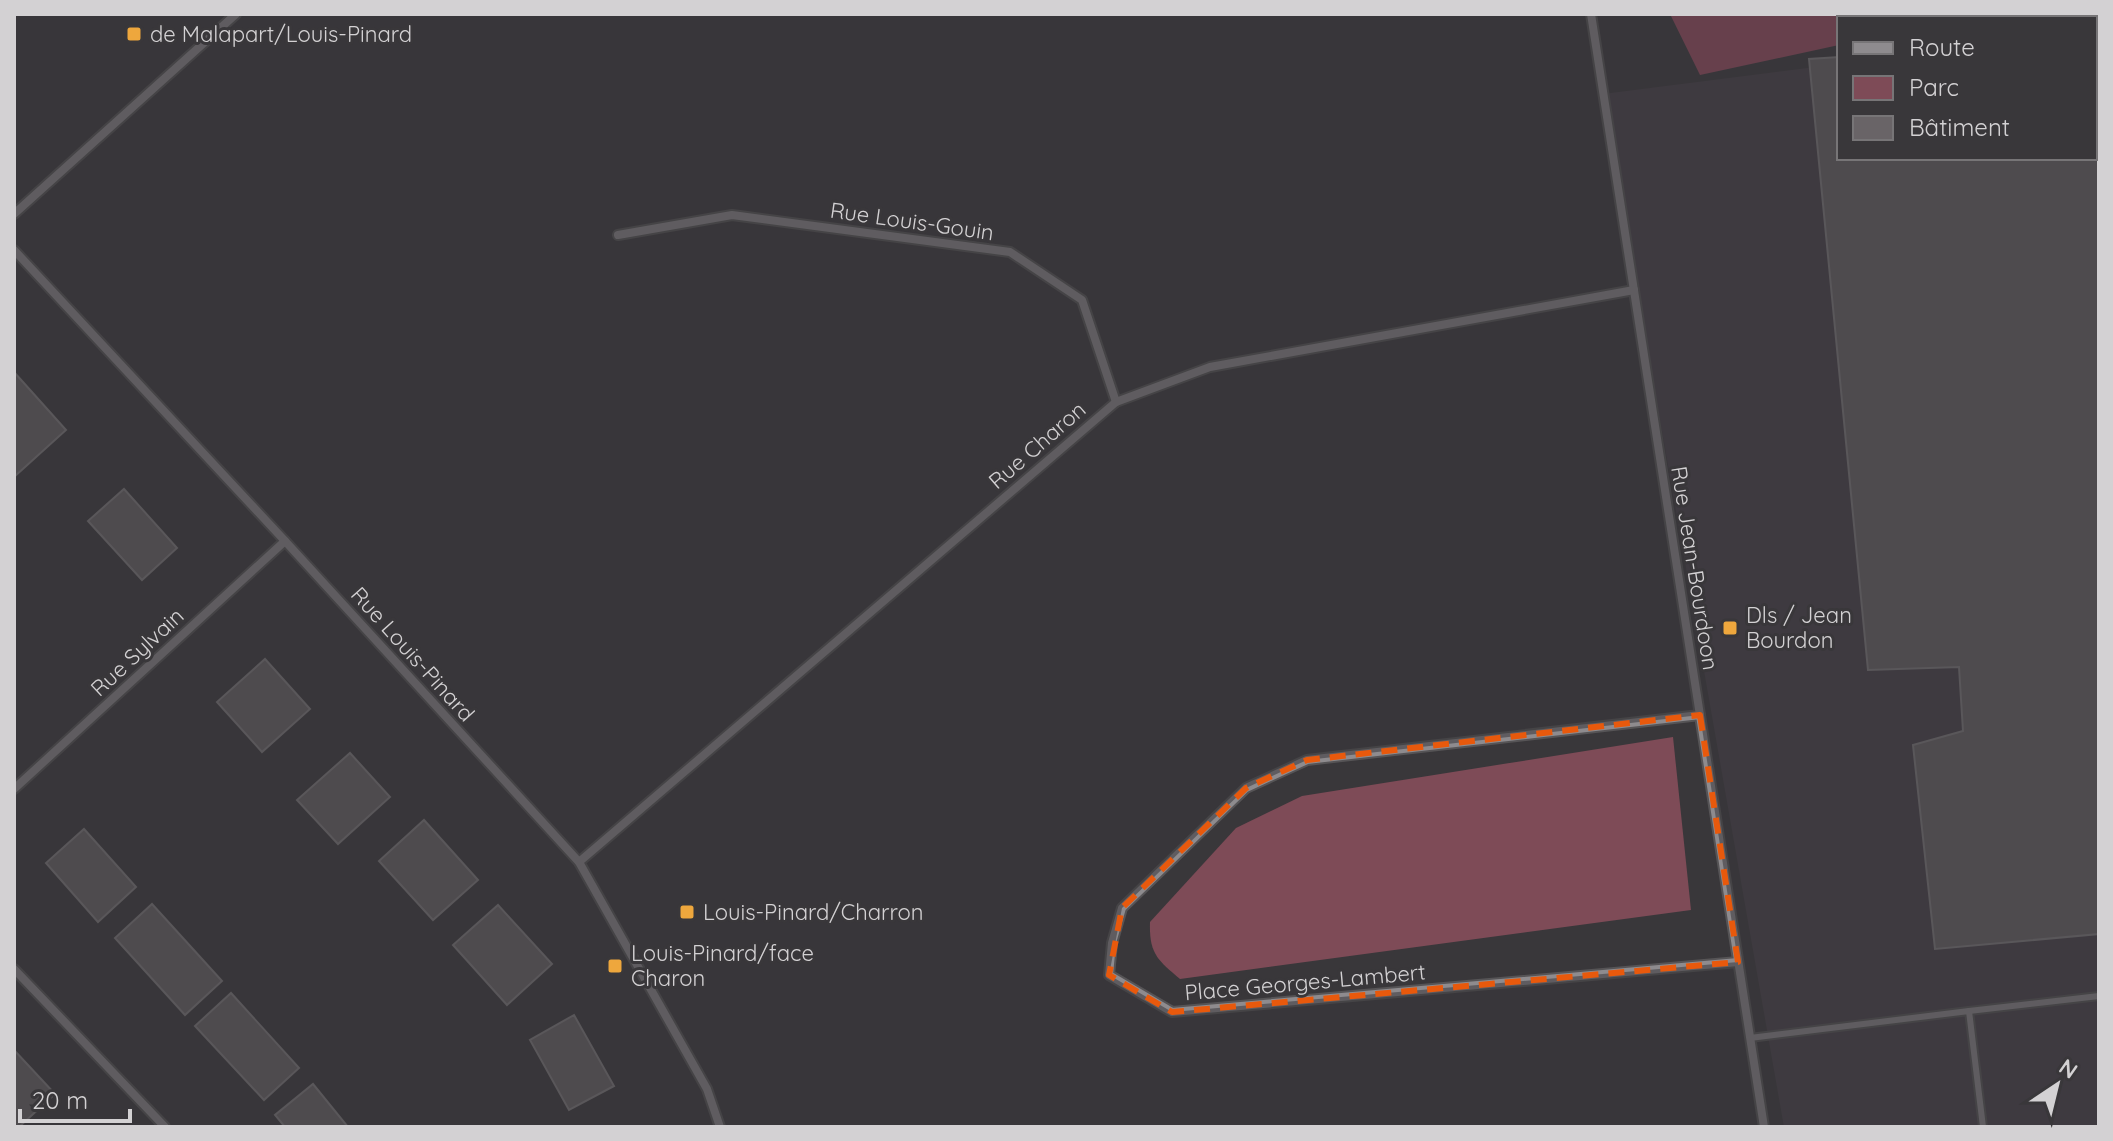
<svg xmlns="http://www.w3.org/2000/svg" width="2113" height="1141" font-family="Quicksand,sans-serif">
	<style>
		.built { fill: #463f48 }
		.green { fill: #7e4b57 }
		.forest { fill: #9f4c63 }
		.building { fill: #696467; stroke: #827e80; stroke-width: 2 }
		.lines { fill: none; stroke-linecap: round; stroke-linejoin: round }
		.service-casing { stroke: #565456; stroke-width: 10 }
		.minor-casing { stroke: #565456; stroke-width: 12 }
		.service { stroke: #8e8b8e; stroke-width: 6 }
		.minor { stroke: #8e8b8e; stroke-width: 8 }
		.marked { fill: none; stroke: #e8590c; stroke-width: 6; stroke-dasharray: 16 10; stroke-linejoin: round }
		.poi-dot { fill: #eea73d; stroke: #39373a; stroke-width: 3 }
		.labels { text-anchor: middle; stroke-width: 6; stroke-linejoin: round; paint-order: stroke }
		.poi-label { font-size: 22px; fill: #d3d1d3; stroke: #39373a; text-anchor: start }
		.street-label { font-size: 22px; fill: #d3d1d3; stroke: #39373a }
	</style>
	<rect width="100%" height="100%" fill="#39373a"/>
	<polygon class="built" points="2095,31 2099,31 2099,1127 1784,1127 1603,94 1839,64 1839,158 2095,158"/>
	<path class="green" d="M1673,737l18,173 -511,69c-23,-19 -31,-26 -30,-57l86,-94 66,-32z"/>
	<polygon class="forest" points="1670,14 1986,14 1967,18 1839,18 1839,45 1700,75"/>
	<g class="building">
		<polygon points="1839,57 1839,158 2095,158 2095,123 2099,122 2099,934 1935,949 1913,745 1963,731 1959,667 1868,670 1809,59"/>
		<polygon points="14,372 66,430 14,477"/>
		<polygon points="124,489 177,548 142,580 88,521"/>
		<polygon points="265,659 310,709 262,752 217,702"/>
		<polygon points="350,753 390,797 338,844 297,800"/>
		<polygon points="424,820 478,880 433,920 379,861"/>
		<polygon points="84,829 136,887 98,922 46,863"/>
		<polygon points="152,904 222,981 185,1015 115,938"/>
		<polygon points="498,905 552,964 507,1005 453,945"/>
		<polygon points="231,993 299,1068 264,1100 195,1026"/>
		<polygon points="574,1015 614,1086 569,1110 530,1040"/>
		<polygon points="14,1050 55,1094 19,1127 14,1127"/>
		<polygon points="313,1084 348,1127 285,1127 275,1115"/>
	</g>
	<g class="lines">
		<g class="service-casing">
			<g id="service">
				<polyline points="1969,1011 2099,996"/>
				<polyline points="1750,1038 1969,1011 1983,1127"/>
			</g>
		</g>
		<g class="minor-casing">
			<g id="minor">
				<polyline points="1591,14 1764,1127"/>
				<polyline points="14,214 236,14"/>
				<polyline points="618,235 732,215 1010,252 1082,300 1116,402"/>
				<polyline points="14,250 285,541 579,862 707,1089 720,1127"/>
				<polyline points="1700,715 1307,760 1246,788 1122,908 1112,943 1109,975 1172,1012 1738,962"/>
				<polyline points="14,789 285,541"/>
				<polyline points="579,862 1116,402 1210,367 1634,290"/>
				<polyline points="14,969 165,1127"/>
			</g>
		</g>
		<use href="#service" class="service"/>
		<use href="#minor" class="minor"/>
	</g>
	<path d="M0 0H2113V1141H0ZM1700,715l38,247 -566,50 -63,-37 13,-67 124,-120 61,-28z" fill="#39373a" fill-opacity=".55" fill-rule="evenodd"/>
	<path class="marked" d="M1700,715l38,247 -566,50 -63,-37 13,-67 124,-120 61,-28z"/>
	<g class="poi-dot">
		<rect x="126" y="26" width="16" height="16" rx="4"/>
		<rect x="1722" y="620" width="16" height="16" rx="4"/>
		<rect x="679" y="904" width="16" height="16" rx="4"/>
		<rect x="607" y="958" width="16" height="16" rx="4"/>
	</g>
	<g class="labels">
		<g class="poi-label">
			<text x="150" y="42">de Malapart/Louis-Pinard</text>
			<text x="1746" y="623">Dls / Jean<tspan x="1746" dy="25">Bourdon</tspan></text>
			<text x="703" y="920">Louis-Pinard/Charron</text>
			<text x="631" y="961">Louis-Pinard/face<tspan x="631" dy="25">Charon</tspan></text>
		</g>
		<g class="street-label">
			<text transform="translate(912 221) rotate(8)" y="8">Rue Louis-Gouin</text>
			<text transform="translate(1037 445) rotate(-41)" y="8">Rue Charon</text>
			<text transform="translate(1695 568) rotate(81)" y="8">Rue Jean-Bourdoon</text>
			<text transform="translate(137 652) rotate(-43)" y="8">Rue Sylvain</text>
			<text transform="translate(413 654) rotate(48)" y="8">Rue Louis-Pinard</text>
			<text transform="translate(1305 982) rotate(-5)" y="8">Place Georges-Lambert</text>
		</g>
	</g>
	<rect width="2113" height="1141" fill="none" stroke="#d3d1d3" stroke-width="32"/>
	<rect x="1837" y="16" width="260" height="144" fill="#39373a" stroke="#777577" stroke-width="2"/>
	<rect x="1853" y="42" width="40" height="12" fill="#8e8b8e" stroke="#777577" stroke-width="2"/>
	<text x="1909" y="56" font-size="24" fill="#d3d1d3">Route</text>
	<rect x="1853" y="76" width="40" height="24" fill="#7e4b57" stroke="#777577" stroke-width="2"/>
	<text x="1909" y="96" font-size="24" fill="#d3d1d3">Parc</text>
	<rect x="1853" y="116" width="40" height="24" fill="#696467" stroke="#777577" stroke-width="2"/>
	<text x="1909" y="136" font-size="24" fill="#d3d1d3">Bâtiment</text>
	<g transform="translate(2057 1085) rotate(35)" stroke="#39373a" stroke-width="6" paint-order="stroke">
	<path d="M0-6L14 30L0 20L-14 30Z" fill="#d3d1d3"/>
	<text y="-12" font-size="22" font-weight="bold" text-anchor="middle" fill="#d3d1d3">N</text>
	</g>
	<path d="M20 1109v12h110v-12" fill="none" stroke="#d3d1d3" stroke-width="4"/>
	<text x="32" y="1109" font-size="24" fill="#d3d1d3" stroke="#39373a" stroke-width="6" paint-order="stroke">20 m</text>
</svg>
